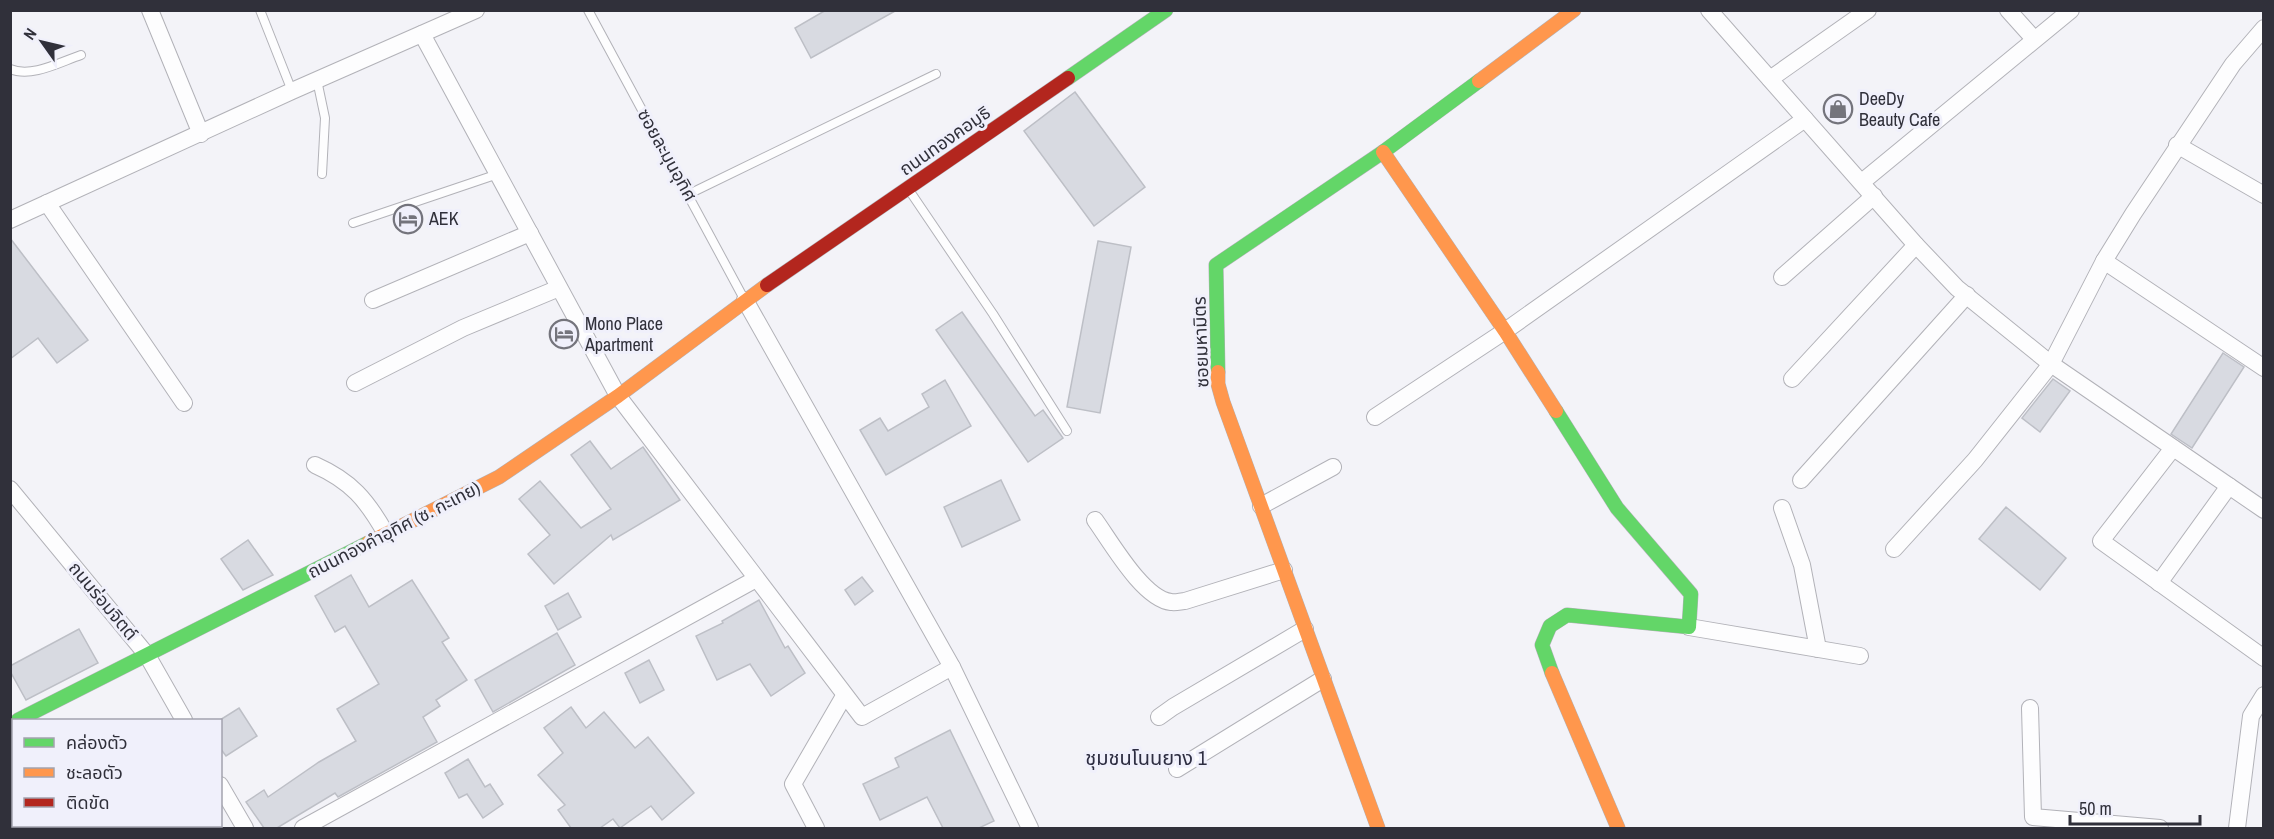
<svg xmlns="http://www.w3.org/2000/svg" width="2274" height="839" font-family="'Archivo Narrow','Noto Sans Thai',sans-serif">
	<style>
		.building { fill: #d8dae1; stroke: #bdbfc6; stroke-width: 1.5 }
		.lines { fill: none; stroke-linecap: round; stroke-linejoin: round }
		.lane-casing { stroke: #b2b2b8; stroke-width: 10 }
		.street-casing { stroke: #b2b2b8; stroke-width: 18 }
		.fast-casing { stroke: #b2b2b8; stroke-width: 15 }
		.slow-casing { stroke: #b2b2b8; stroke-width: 15 }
		.jam-casing { stroke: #b2b2b8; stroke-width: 15 }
		.lane { stroke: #fdfdfe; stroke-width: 8 }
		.street { stroke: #fdfdfe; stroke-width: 16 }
		.fast { stroke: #63d668; stroke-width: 14 }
		.slow { stroke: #ff974d; stroke-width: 14 }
		.jam { stroke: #b3261e; stroke-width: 14 }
		.labels { text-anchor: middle; stroke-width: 6; stroke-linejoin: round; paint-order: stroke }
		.poi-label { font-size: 18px; fill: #30303a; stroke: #f0f0fb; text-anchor: start }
		.street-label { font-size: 18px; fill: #30303a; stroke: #f0f0fb }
		.neighbourhood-label { font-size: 20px; fill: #2d2d41; stroke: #f0f0fb }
	</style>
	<rect width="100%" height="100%" fill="#f3f3f8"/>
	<g class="building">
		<polygon points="826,10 897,10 811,58 795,28"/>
		<polygon points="1075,92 1145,187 1094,226 1024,131"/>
		<polygon points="10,238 88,340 57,363 38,338 10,359"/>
		<polygon points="1098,241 1131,247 1100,413 1067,407"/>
		<polygon points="962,312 1035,416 1043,410 1063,438 1028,462 936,330"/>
		<polygon points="2223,353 2244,367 2192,448 2171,434"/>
		<polygon points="2053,379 2070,391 2040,432 2022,418"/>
		<polygon points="945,380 971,426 886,475 860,430 880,418 888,431 929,407 922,394"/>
		<polygon points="590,441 611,469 643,447 680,500 613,540 611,535 554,584 528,554 550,535 519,499 540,481 581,528 611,509 571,455"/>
		<polygon points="1001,480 1020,520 962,547 944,507"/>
		<polygon points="2006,507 2066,558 2040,590 1979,539"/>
		<polygon points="248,540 273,575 243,590 221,559"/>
		<polygon points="351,575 369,607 412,580 449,638 442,642 467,680 436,700 440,706 423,717 437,742 338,797 335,793 277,828 264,828 246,802 264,790 268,797 319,762 356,741 337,709 379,684 345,626 335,632 315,596"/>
		<polygon points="862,577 873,591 855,605 845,590"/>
		<polygon points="568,593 581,617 558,630 545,606"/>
		<polygon points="759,600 785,648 788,646 805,673 771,696 750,664 717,680 696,636 723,623 722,621"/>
		<polygon points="79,629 98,663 26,700 10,671 10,666"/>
		<polygon points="557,633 575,665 493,712 475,680"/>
		<polygon points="649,660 664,690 640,703 625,673"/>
		<polygon points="571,707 586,728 604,712 635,748 648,737 694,793 662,820 651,806 620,828 613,819 600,828 571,828 558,810 565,805 538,775 563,753 544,728"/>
		<polygon points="239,708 257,736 226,756 220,748 220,720"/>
		<polygon points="950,730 994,821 979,828 943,828 927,797 880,820 863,784 899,767 895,758"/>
		<polygon points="468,759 485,787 490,784 503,804 483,818 467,794 459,798 445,773"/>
	</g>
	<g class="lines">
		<g class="lane-casing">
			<g id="lane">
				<polyline points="260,10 292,91"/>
				<polyline points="588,10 743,297"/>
				<path d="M10,69c22,9 50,-7 71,-14"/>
				<polyline points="317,80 325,118 322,174"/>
				<polyline points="909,190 993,314 1067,431"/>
				<polyline points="689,194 936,74"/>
				<polyline points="353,223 498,174"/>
			</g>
		</g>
		<g class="street-casing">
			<g id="street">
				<polyline points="150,10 201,134"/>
				<polyline points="1709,10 1916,245 1957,288 2051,364 2264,510"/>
				<polyline points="2008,10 2034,39"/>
				<polyline points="422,34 618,396 862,717 952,667"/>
				<polyline points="1770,79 1868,10"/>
				<polyline points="2177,145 2264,195"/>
				<polyline points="1862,182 2071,10"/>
				<polyline points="47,203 184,403"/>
				<polyline points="10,220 292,91 476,10"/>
				<polyline points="2104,261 2264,368"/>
				<polyline points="1782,277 1874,196"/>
				<polyline points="373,300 530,233"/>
				<polyline points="745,300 952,667 1030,828"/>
				<polyline points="1792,379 1916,245"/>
				<polyline points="355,383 463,328 559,288"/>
				<polyline points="1375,417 1505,331 1805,119"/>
				<polyline points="2173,448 2101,541 2264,658"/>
				<path d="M315,465c36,16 52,35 71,69"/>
				<polyline points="1801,480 1967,295"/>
				<polyline points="10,489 147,655 184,720"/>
				<polyline points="1261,506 1333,467"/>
				<polyline points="1782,508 1802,565 1818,649"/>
				<path d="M1095,520c16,22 48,79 76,82 5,1 10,-1 14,-1l99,-31"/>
				<polyline points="1894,549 1975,460 2051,364 2104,261 2133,214 2233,64 2264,28"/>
				<polyline points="2159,583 2229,486"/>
				<polyline points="1689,627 1860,656"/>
				<polyline points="2030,708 2033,817 2160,828"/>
				<polyline points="1159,717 1173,707 1305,629"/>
				<polyline points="1177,769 1323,679"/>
				<polyline points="220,785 245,828"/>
				<polyline points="303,828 756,579"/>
				<polyline points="816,828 793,784 844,696"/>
				<polyline points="2237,828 2251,716 2264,695"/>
			</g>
		</g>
		<g class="fast-casing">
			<g id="fast">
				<polyline points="1068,78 1166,10"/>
				<polyline points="1218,372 1216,265 1383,152 1479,81"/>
				<polyline points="1552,673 1542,645 1550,626 1567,615 1689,627 1691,594 1617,508 1556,411"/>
				<polyline points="18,720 368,543"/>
			</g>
		</g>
		<g class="slow-casing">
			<g id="slow">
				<polyline points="1479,81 1574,10"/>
				<polyline points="1383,152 1505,331 1556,411"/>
				<polyline points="1218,372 1218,384 1223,402 1378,828"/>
				<polyline points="368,543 499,477 618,396 767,285"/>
				<polyline points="1552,673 1618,828"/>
			</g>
		</g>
		<g class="jam-casing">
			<polyline id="jam" points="767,285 1068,78"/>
		</g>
		<use href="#lane" class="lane"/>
		<use href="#street" class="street"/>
		<use href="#fast" class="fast"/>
		<use href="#slow" class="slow"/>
		<use href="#jam" class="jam"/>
	</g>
	<defs>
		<g id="shop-ring" transform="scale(1.5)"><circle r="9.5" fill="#f0f0fb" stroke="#74747c" stroke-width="1.5"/><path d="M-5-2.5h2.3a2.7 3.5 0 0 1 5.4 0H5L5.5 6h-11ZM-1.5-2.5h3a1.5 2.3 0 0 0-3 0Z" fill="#74747c"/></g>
		<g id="hotel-ring" transform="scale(1.5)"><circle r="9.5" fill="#f0f0fb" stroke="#74747c" stroke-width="1.5"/><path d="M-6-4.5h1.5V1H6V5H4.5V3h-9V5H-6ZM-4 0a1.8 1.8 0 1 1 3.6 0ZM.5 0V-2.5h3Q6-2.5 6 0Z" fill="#74747c"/></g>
	</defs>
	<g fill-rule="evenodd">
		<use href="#shop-ring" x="1838" y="109"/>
		<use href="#hotel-ring" x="408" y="219"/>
		<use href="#hotel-ring" x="564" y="334"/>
	</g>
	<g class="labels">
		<g class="poi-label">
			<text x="1859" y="105">DeeDy<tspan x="1859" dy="21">Beauty Cafe</tspan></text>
			<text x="429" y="225">AEK</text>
			<text x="585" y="330">Mono Place<tspan x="585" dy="21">Apartment</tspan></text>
		</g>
		<g class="street-label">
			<text transform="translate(945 141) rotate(-35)" y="6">ถนนทองคอมูธิ</text>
			<text transform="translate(667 155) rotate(61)" y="6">ซอยละมุนอุทิศ</text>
			<text transform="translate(1201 342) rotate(-92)" y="6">ซอยมหามิตร</text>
			<text transform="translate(394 530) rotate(-27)" y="6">ถนนทองคำอุทิศ (ซ. กะเทย)</text>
			<text transform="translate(103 601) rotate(50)" y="6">ถนนร่อมจิตต์</text>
		</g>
		<g class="neighbourhood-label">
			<text x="1146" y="765">ชุมชนโนนยาง 1</text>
		</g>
	</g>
	<rect width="2274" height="839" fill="none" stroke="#30303a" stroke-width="24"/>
	<rect x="12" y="719" width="210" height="108" fill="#f0f0fb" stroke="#a3a3ae" stroke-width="1.5"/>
	<rect x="24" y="738" width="30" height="9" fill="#63d668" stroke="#a3a3ae" stroke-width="1.5"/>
	<text x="66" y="749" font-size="18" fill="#30303a">คล่องตัว</text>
	<rect x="24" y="768" width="30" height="9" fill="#ff974d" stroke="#a3a3ae" stroke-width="1.5"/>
	<text x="66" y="779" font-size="18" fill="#30303a">ชะลอตัว</text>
	<rect x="24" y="798" width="30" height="9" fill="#b3261e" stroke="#a3a3ae" stroke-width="1.5"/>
	<text x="66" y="809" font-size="18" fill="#30303a">ติดขัด</text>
	<g transform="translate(42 42) rotate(304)" stroke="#f0f0fb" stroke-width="4.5" paint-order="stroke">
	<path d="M0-4.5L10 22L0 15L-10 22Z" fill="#30303a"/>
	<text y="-9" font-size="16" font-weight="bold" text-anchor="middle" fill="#30303a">N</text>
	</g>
	<path d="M2070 815v9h130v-9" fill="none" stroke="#30303a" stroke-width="3"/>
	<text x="2079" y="815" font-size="18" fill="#30303a" stroke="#f0f0fb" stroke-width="4.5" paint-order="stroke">50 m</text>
</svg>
